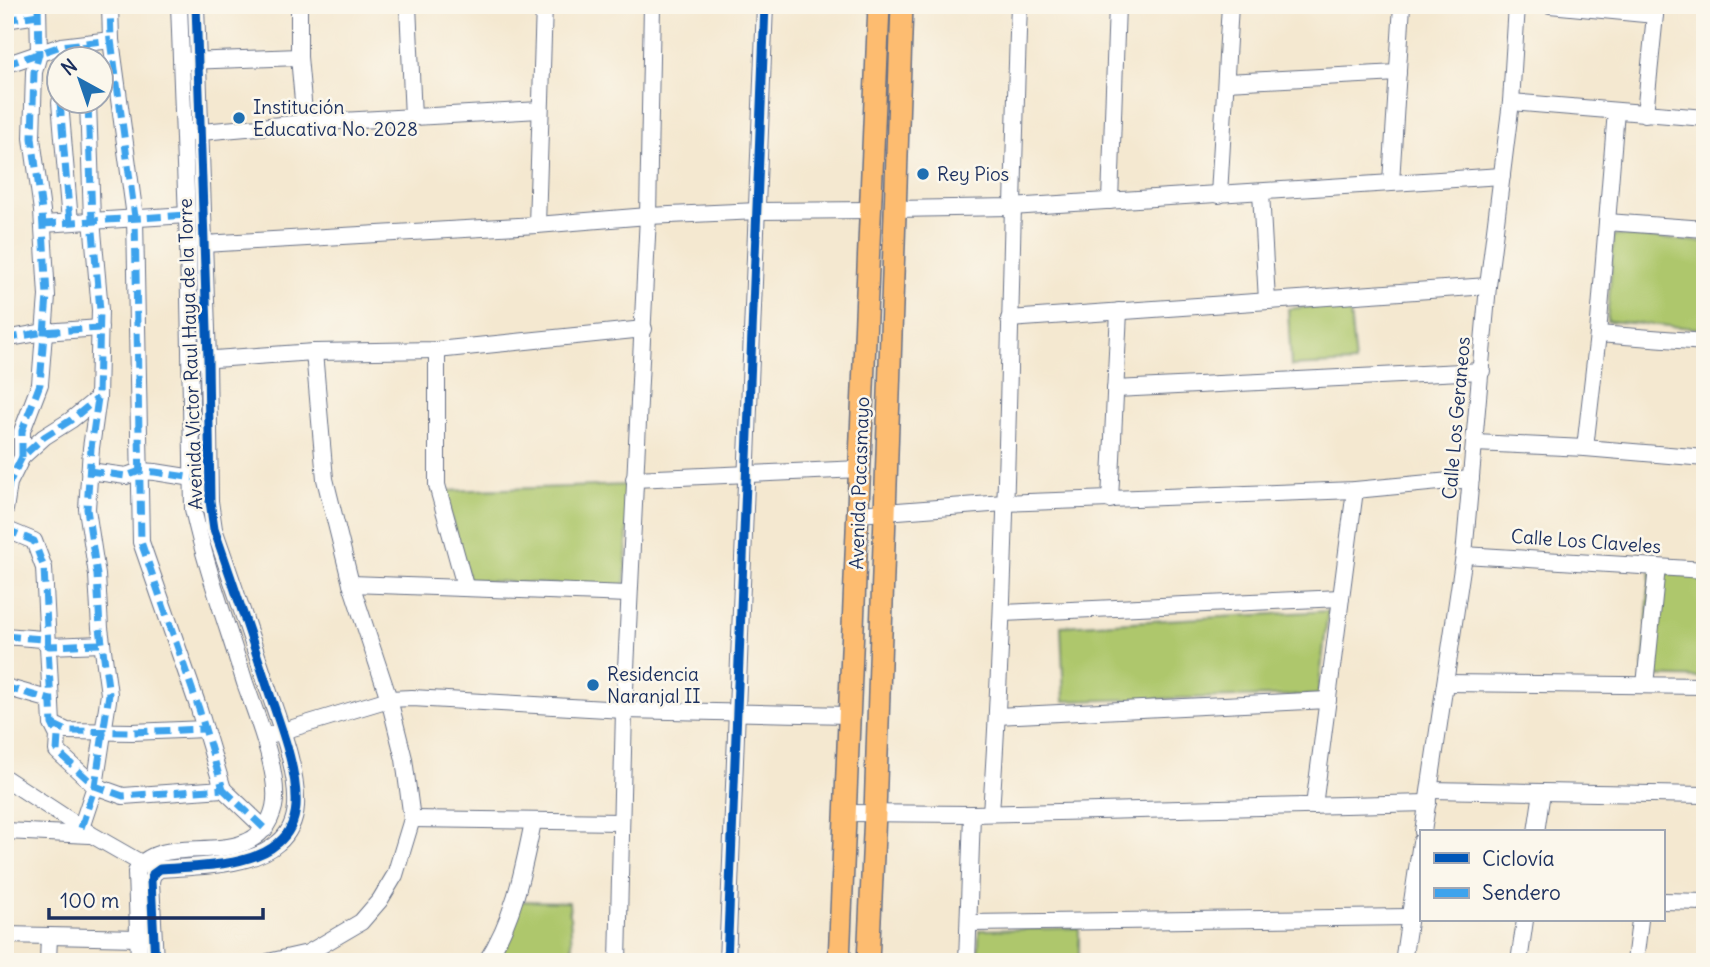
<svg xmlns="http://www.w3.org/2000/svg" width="1710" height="967" font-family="Delius,sans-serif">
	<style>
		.green { fill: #aec76c; stroke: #647b65; stroke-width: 2 }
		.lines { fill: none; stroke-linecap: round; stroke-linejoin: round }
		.minor-casing { stroke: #677086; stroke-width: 18 }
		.major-casing { stroke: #677086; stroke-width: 24 }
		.minor { stroke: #fff; stroke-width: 16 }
		.major { stroke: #fdbc6f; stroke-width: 21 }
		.quiet { stroke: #3da3ed; stroke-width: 7; stroke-dasharray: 14 7; stroke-linecap: butt }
		.cycleway-casing { stroke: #fbf7ec; stroke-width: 13 }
		.cycleway { stroke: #0057b8; stroke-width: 9 }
		.poi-dot { fill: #1f6fb2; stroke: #fbf7ec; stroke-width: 2.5 }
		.labels { text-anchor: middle; stroke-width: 5; stroke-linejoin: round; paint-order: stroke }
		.poi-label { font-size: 19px; fill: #1b2f5e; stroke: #fbf7ec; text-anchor: start }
		.street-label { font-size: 19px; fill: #1b2f5e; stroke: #fbf7ec }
	</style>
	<rect width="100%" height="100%" fill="#fbf7ec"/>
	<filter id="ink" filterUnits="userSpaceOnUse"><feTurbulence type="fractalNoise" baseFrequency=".0143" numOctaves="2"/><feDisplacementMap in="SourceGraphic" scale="14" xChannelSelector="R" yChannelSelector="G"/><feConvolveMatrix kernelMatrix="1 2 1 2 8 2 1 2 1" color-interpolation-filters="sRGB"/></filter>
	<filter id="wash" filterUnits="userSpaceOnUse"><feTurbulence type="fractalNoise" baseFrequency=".00686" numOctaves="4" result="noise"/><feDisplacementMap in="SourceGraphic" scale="28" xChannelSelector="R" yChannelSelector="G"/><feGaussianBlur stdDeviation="1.57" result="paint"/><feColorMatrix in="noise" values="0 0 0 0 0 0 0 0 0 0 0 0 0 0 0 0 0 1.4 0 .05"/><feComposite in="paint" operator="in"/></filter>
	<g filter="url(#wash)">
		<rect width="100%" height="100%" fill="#f4e8d0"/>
		<g class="green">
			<polygon points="1614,235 1705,242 1705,329 1607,321"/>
			<polygon points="1349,302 1355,363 1291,366 1288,309"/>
			<polygon points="629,485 625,588 469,580 443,491"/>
			<polygon points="1650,572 1705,576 1705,678 1643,676"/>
			<polygon points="1328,611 1318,695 1064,701 1061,626"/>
			<polygon points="520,901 569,902 573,962 493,962"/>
			<polygon points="1079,928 1079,962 978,962 979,930"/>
		</g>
	</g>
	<g filter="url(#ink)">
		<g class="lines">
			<g class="minor-casing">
				<g id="minor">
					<polyline points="299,5 299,57 305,123"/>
					<polyline points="408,5 413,118"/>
					<polyline points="1550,5 1655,15"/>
					<polyline points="5,20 38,15"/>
					<polyline points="187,61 299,57"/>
					<polyline points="5,65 61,46 111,40"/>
					<polyline points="1226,82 1398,73"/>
					<polyline points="60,102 70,222"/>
					<polyline points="1511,102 1705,118"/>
					<polyline points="1645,114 1656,5"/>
					<polyline points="190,133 305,123 540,110"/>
					<polyline points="1391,182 1402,5"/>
					<polyline points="1261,192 1267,301"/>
					<polyline points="1219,195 1230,5"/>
					<polyline points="1110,201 1117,5"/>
					<polyline points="895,209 1011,207 1502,176"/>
					<polyline points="1607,222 1705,229"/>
					<polyline points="43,224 187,215"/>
					<polyline points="537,225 544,5"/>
					<polyline points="204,244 537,225 648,216 758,211 871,210"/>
					<polyline points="1009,319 1488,286"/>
					<polyline points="1598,334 1705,342"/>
					<polyline points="5,339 44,332 100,328"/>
					<polyline points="437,350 437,485 465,586"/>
					<polyline points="200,360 314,352 437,350 644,329"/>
					<polyline points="1115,389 1482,371"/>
					<polyline points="1475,443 1585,448 1705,458"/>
					<polyline points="1585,448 1598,334 1616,111"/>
					<polyline points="22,457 22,431 40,384 47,296 42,211 32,138 34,72 39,54 38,5"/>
					<polyline points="89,471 126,476 140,471 155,472 193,478"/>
					<polyline points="634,479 860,469"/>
					<polyline points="1110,500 1119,311"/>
					<polyline points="5,510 9,483 22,457 44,437 71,420 98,398"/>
					<polyline points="858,514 1004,503 1355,490 1471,479"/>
					<polyline points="5,529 34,541 44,568 52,724 58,736 57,751 95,786 123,796 223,789 199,709 141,542 135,217 111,40 110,5"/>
					<polyline points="1464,555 1705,570"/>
					<polyline points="351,584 629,594"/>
					<polyline points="1002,613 1341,598"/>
					<polyline points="5,636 42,639 49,646 102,644"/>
					<polyline points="1446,683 1705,686"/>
					<polyline points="1645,685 1657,567"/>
					<polyline points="5,687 51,700"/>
					<polyline points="997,716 1328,700"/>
					<polyline points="52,724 67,731 132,732 205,729"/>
					<polyline points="273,734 389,699 412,698 624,710 849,715"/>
					<polyline points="5,778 92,835 141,863"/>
					<polyline points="223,789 265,829"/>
					<polyline points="1430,790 1705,795"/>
					<polyline points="1314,806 1355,490"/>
					<polyline points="845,813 972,814 1428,803"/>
					<path d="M991,813c18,-269 18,-539 28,-808"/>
					<polyline points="412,819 621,822"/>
					<polyline points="81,828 95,786 109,694 100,628 97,575 87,509 91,448 98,398 100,310 92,220 88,102"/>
					<polyline points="5,831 90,835"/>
					<polyline points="1423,832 1464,555 1488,286 1511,102 1517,5"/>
					<polyline points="1536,832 1542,792"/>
					<polyline points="1663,901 1705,902"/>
					<polyline points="969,923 1409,917"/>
					<polyline points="5,935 138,938"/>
					<polyline points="48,962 49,936"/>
					<path d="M139,962l-3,-90c23,-47 121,7 138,-65 7,-31 -18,-93 -29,-124 -18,-58 -39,-115 -52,-174l-5,-264 -9,-240"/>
					<path d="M155,962l-4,-81 2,-7 7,-5c34,-3 92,-2 118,-26 11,-9 17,-23 18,-37 2,-36 -16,-81 -27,-114 -18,-55 -36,-109 -55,-163l-4,-28 -2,-142 -12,-354"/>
					<polyline points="268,962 308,953 361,922 380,900 395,875 412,819 404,759 389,699 351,584 325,479 314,352"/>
					<path d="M486,962c28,-43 37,-91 47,-140"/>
					<polyline points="618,962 624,710 648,216 652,5"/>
					<polyline points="727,962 765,5"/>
					<polyline points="967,962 972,814"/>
					<polyline points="1403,962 1421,842"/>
					<polyline points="1519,962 1525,920"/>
					<polyline points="1635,962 1640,920"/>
				</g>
			</g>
			<g class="major-casing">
				<g id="major">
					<polyline points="839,962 879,5"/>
					<polyline points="868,962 875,813 902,5"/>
				</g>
			</g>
			<use href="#minor" class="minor"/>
			<use href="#major" class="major"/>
			<g class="quiet">
				<polyline points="5,20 38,15"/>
				<polyline points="85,43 86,60"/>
				<polyline points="5,65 61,46 111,40"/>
				<polyline points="60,102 70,222"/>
				<polyline points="43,224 187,215"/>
				<polyline points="5,339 44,332 100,328"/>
				<polyline points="22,457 22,431 40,384 47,296 42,211 32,138 34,72 39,54 38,5"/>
				<polyline points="89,471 126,476 140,471 155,472 193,478"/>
				<polyline points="5,510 9,483 22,457 44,437 71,420 98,398"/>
				<polyline points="5,529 34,541 44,568 52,724 58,736 57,751 95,786 123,796 223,789 199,709 141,542 135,217 111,40 110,5"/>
				<polyline points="5,636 42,639 49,646 102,644"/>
				<polyline points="5,687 51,700"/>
				<polyline points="52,724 67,731 132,732 205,729"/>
				<polyline points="223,789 265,829"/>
				<polyline points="81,828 95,786 109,694 100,628 97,575 87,509 91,448 98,398 100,310 92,220 88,102"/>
			</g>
			<g class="cycleway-casing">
				<g id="cycleway">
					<path d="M155,962l-4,-81 2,-7 7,-5c34,-3 92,-2 118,-26 11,-9 17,-23 18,-37 2,-36 -16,-81 -27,-114 -18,-55 -36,-109 -55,-163l-4,-28 -2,-142 -12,-354"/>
					<polyline points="727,962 765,5"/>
				</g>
			</g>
			<use href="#cycleway" class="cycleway"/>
		</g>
	</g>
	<g class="poi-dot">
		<circle cx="239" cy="118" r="7"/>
		<circle cx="923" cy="174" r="7"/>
		<circle cx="593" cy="685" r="7"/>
	</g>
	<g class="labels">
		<g class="poi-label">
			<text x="253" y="114">Institución<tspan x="253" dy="22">Educativa No. 2028</tspan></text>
			<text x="937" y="181">Rey Pios</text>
			<text x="607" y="681">Residencia<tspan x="607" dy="22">Naranjal II</tspan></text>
		</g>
		<g class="street-label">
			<text transform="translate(190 354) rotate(-92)" y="7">Avenida Victor Raul Haya de la Torre</text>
			<text transform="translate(1456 418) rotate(-85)" y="7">Calle Los Geraneos</text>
			<text transform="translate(859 483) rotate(-88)" y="7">Avenida Pacasmayo</text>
			<text transform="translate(1586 541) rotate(4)" y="7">Calle Los Claveles</text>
		</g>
	</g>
	<rect width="1710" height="967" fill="none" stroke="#fbf7ec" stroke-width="28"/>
	<rect x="1420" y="830" width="245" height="91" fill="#fbf7ec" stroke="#a1a7b3" stroke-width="2"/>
	<rect x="1434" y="853" width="35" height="10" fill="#0057b8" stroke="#a1a7b3" stroke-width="2"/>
	<text x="1482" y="866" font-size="21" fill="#1b2f5e">Ciclovía</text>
	<rect x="1434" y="888" width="35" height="10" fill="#3da3ed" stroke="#a1a7b3" stroke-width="2"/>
	<text x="1482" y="900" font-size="21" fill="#1b2f5e">Sendero</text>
	<g transform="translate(80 80) rotate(320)"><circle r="33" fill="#fbf7ec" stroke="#a1a7b3" stroke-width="2"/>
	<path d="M0-5L12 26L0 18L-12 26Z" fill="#1f6fb2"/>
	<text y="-10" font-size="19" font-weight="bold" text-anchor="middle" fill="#1b2f5e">N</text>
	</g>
	<path d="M49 908v10h214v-10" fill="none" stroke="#1b2f5e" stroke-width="3.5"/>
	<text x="60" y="908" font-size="21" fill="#1b2f5e" stroke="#fbf7ec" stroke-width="5" paint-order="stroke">100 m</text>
</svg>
